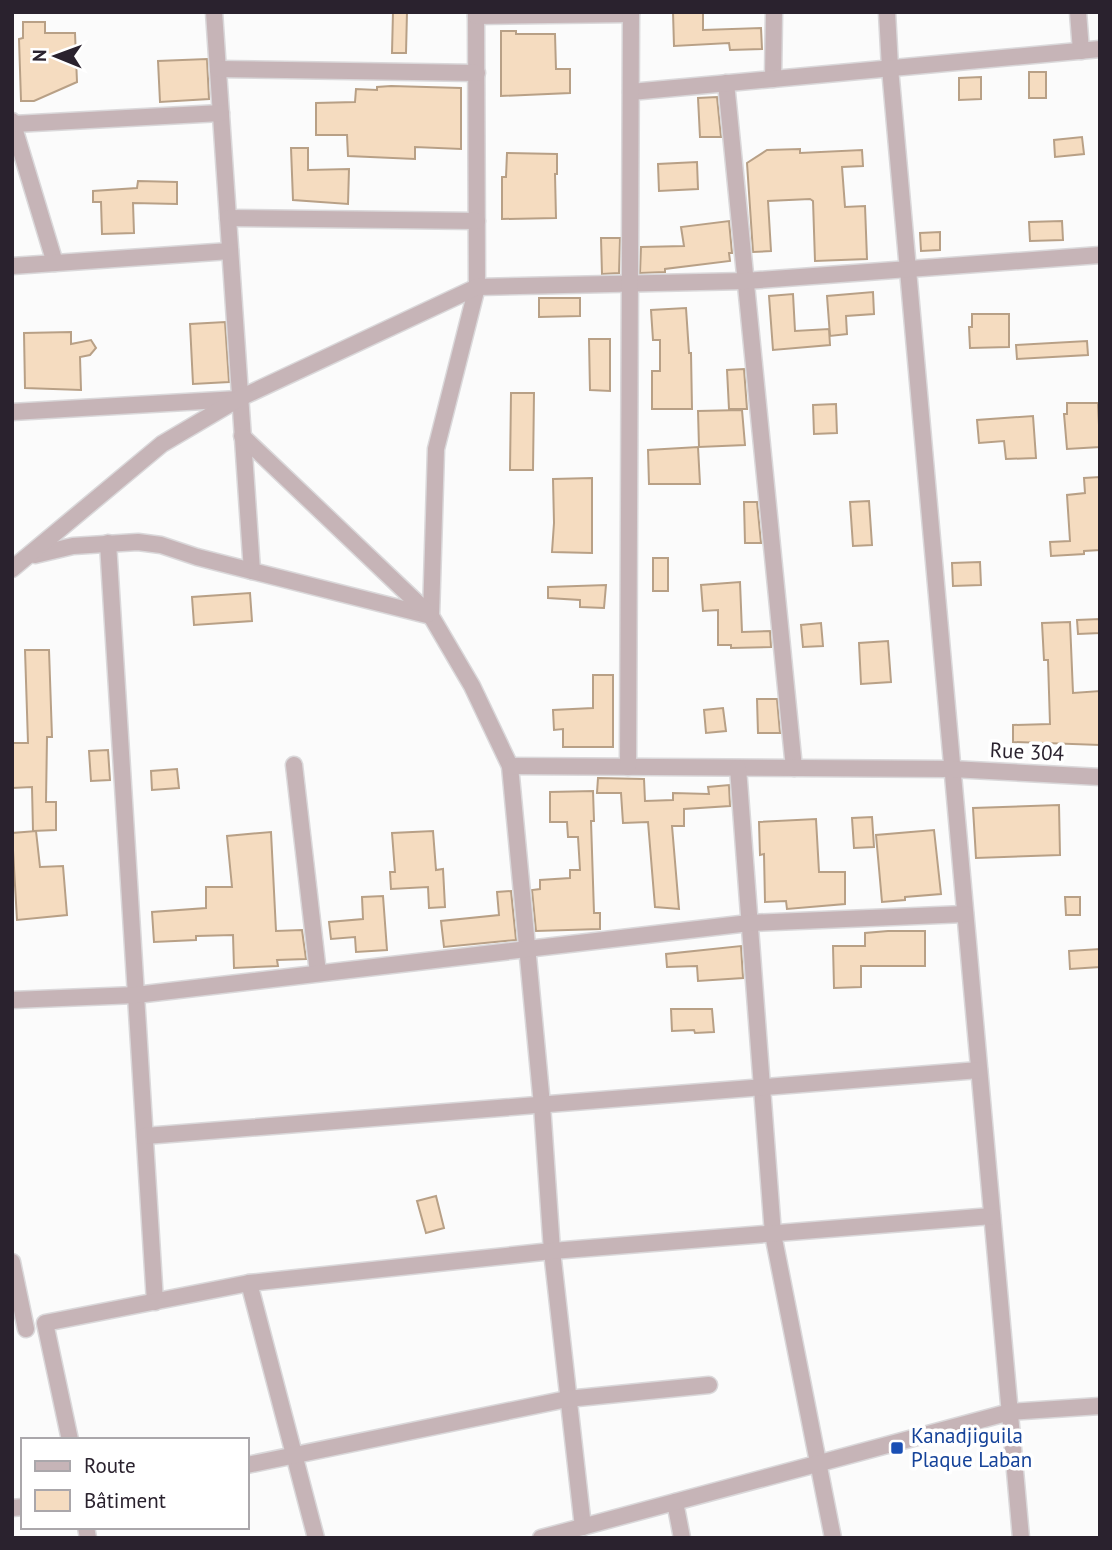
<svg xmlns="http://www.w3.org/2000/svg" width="1112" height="1550" font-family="'PT Sans',sans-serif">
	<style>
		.building { fill: #f5dcc0; stroke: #b8a086; stroke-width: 2 }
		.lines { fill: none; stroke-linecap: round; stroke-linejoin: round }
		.street-casing { stroke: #dad8da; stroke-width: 19 }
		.street { stroke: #c6b4b7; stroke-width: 16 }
		.transit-dot { fill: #1a4fb4; stroke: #fff; stroke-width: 2.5 }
		.labels { text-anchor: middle; stroke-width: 7; stroke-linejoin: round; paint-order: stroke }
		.street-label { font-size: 21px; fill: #2a222e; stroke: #fff }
		.transit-label { font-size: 21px; fill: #164399; stroke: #fff; text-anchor: start }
	</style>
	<rect width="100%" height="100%" fill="#fbfbfb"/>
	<g class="building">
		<polygon points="393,12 407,12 406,53 392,53"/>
		<polygon points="673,12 703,12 703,30 761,28 762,49 730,50 729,43 674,46"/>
		<polygon points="23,22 45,22 45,33 75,33 77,82 34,101 21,101 19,39 23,38"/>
		<polygon points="501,31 516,31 516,34 555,34 556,69 570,69 570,93 501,96"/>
		<polygon points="207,59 209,99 160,102 158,61"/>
		<rect x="1029" y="72" width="17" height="26"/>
		<polygon points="981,77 981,99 959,100 959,78"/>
		<polygon points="391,86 461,88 461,149 415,147 415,159 348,156 347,135 316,135 316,103 355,102 356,89 377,90 377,87"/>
		<polygon points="717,97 721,137 700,137 698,98"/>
		<polygon points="1082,137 1084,154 1055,157 1054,140"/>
		<polygon points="291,148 308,148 308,170 349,169 348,204 293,200"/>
		<polygon points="800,149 800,153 862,150 863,166 842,167 845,207 865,206 867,259 815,261 813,201 810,199 768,201 771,251 753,252 747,163 767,150"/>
		<polygon points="507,153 557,154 557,174 555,174 556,218 502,219 502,177 506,177"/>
		<polygon points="697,162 698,189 659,191 658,164"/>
		<polygon points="138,181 177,182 177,204 133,203 134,233 102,234 101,202 93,202 93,191 137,188"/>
		<polygon points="729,221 732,253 729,253 730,261 665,269 665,272 640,273 641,247 684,246 681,227"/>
		<polygon points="1062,221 1063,240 1030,241 1029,222"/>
		<polygon points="940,232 940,250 921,251 920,233"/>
		<polygon points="601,238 620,238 619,273 602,274"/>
		<polygon points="873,292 874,314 846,316 847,334 830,336 827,296"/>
		<polygon points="793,294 795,331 829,329 830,345 773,350 769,296"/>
		<polygon points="539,298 580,298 580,316 539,317"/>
		<polygon points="686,308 689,353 691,353 692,409 652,409 652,371 660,371 660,340 653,340 651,310"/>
		<polygon points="972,314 1009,314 1009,347 970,348 969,327 972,327"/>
		<polygon points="225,322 229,382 193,384 190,324"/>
		<polygon points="71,332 71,344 91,340 96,348 90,355 80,357 81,390 25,388 24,333"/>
		<polygon points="589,339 610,339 610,391 590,390"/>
		<polygon points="1087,341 1088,355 1017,359 1016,345"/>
		<polygon points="744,369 747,409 729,409 727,370"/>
		<polygon points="511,393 534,393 533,470 510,470"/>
		<polygon points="1067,403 1098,403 1100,447 1067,449 1064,414 1067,414"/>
		<polygon points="836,404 837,433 814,434 813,405"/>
		<polygon points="742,410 745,445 699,447 698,411"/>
		<polygon points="1033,416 1036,458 1006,459 1004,441 979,443 977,420"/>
		<polygon points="698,447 700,484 649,484 648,450"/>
		<polygon points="1100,477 1100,550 1084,551 1084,554 1051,556 1050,542 1070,541 1067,495 1085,493 1084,478"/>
		<polygon points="592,478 592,553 552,552 554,523 553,479"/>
		<polygon points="869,501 872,545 853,546 850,502"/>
		<polygon points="744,502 757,502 761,543 745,543"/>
		<rect x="653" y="558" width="15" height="33"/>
		<polygon points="980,562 981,585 953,586 952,563"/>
		<polygon points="740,582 742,632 770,631 771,647 731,648 731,645 718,645 718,610 703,611 701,585"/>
		<polygon points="606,585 604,608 580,607 580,600 548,598 548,587"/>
		<polygon points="250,593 252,621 194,625 192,597"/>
		<polygon points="1100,619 1100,633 1078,634 1077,620"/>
		<polygon points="1070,622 1073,693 1100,691 1100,745 1013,742 1013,725 1050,724 1048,660 1044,660 1042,623"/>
		<polygon points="821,623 823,646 803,647 801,625"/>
		<polygon points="888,641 891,682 861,684 859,643"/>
		<polygon points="25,650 49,650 52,737 47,737 46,802 56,802 56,830 33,831 32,787 12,788 12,743 28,743"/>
		<polygon points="593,675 613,675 613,747 563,747 563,729 554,730 553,710 593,708"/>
		<polygon points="757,699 777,699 780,733 758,733"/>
		<polygon points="723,708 726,731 706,733 704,710"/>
		<polygon points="108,750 110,780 91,781 89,751"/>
		<polygon points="177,769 179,788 152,790 151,771"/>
		<polygon points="598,778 644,779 645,801 673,800 673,793 709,794 708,787 729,785 730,806 684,809 684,826 672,826 679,909 655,907 648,822 623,823 621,793 597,793"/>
		<polygon points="593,791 594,821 591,821 594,913 600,913 600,929 536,931 532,890 540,889 540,880 570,878 570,870 580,870 578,837 568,837 567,822 550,822 550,792"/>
		<polygon points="1059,805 1060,855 976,858 973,808"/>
		<polygon points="872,817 874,847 854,848 852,818"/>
		<polygon points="816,819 819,872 845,872 845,904 787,909 786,901 765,902 764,854 760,855 759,822"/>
		<polygon points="934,830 941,894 905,897 905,900 882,902 876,835"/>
		<polygon points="36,831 40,867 63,866 67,915 17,920 12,833"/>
		<polygon points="433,831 436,870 443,869 445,907 429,908 428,887 391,889 390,872 395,872 392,833"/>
		<polygon points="271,832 276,931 302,930 306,959 277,960 278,966 234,968 233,935 196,936 196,940 154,942 152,912 206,908 206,887 232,887 227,836"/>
		<polygon points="511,891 516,940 444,947 441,921 499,915 497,892"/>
		<polygon points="383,896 387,950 356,952 355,937 331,939 329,922 363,919 362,897"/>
		<polygon points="1065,897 1080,897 1080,915 1066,915"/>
		<polygon points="888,931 925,931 925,966 861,966 861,987 834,988 833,946 865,946 865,933"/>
		<polygon points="741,946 743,978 698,981 697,966 667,967 666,954"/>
		<polygon points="1100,949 1100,967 1070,969 1069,951"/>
		<polygon points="671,1009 712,1009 714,1032 695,1033 694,1030 672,1031"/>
		<polygon points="436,1196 444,1228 426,1233 417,1201"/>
	</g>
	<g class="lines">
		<g class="street-casing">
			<g id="street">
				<polyline points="214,12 252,571 431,616"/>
				<polyline points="476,12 477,287 436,449 431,616 472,686 510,766 542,1105 552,1251 583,1527"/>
				<polyline points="887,12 890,68 1021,1538"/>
				<polyline points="1078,12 1081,51"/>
				<polyline points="476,16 631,14"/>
				<polyline points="218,69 477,73"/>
				<polyline points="773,79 774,12"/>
				<polyline points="726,83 794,768"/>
				<polyline points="631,92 1100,49"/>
				<polyline points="12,121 55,263"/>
				<polyline points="14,124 221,113"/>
				<polyline points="228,218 477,221"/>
				<polyline points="12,266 230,251"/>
				<polyline points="12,412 238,399"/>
				<polyline points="242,436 429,614"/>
				<polyline points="108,543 155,1302"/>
				<polyline points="35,555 73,546 138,542 161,545 197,557 252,571"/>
				<polyline points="12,569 162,444 240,398 477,287 745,281 1100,255"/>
				<polyline points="294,765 318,973"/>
				<polyline points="510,766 952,769 1100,777"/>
				<polyline points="628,767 631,12"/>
				<polyline points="738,768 773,1234 833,1538"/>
				<polyline points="12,1000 136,995 749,923 965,914"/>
				<polyline points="145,1136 979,1070"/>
				<polyline points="12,1262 26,1329"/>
				<polyline points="249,1283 316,1538"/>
				<polyline points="70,1440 45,1323 249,1283 552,1251 992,1216"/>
				<polyline points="247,1465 567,1399 709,1385"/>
				<polyline points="675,1502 682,1538"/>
				<polyline points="12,1508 23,1507"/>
				<polyline points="86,1527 88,1538"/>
				<polyline points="541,1538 1010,1412 1100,1406"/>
			</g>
		</g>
		<use href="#street" class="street"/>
	</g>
	<rect class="transit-dot" x="890" y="1441" width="14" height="14" rx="3.5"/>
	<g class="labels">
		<g class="street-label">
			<text transform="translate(1027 752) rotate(3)" y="7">Rue 304</text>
		</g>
		<g class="transit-label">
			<text x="911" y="1443">Kanadjiguila<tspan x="911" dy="24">Plaque Laban</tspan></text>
		</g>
	</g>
	<rect width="1112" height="1550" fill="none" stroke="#2a222e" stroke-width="28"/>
	<rect x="21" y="1438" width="228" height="91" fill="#ffffff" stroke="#aaa7ab" stroke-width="2"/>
	<rect x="35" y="1461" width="35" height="10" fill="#c6b4b7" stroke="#aaa7ab" stroke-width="2"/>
	<text x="84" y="1473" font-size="21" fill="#2a222e">Route</text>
	<rect x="35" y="1490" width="35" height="21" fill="#f5dcc0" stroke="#aaa7ab" stroke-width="2"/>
	<text x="84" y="1508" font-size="21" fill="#2a222e">Bâtiment</text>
	<g transform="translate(56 56) rotate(271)" stroke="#ffffff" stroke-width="5" paint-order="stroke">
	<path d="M0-5L12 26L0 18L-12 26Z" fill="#2a222e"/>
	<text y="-10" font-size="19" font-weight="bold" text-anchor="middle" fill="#2a222e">N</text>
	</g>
</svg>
